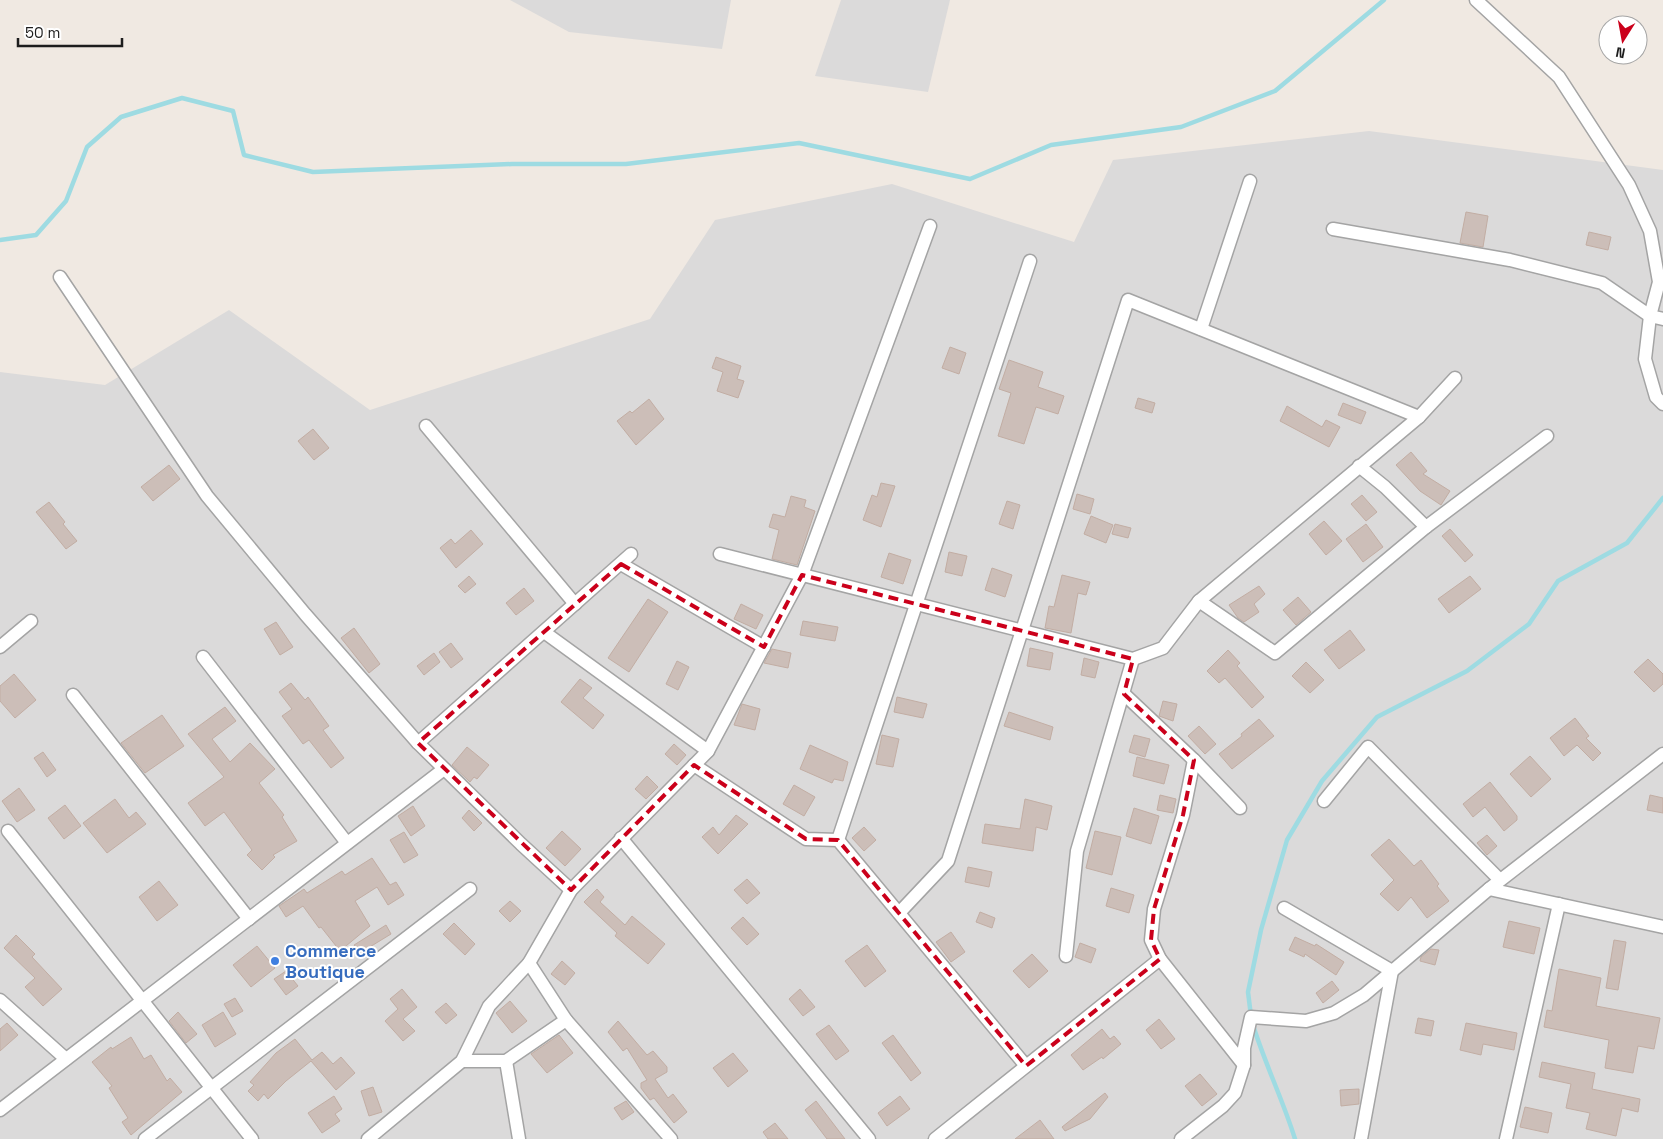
<svg xmlns="http://www.w3.org/2000/svg" width="1663" height="1139" font-family="'Space Grotesk',sans-serif">
	<style>
		.residential { fill: #dbdada }
		.lines { fill: none; stroke-linecap: round; stroke-linejoin: round }
		.stream { stroke: #9edbe2; stroke-width: 4.5 }
		.building { fill: #ccbeb8; stroke: #c2ada3 }
		.minor-casing { stroke: #a4a4a4; stroke-width: 15 }
		.minor { stroke: #fff; stroke-width: 12 }
		.marked { fill: none; stroke: #cb001b; stroke-width: 4; stroke-dasharray: 10 6; stroke-linejoin: round }
		.shop-dot { fill: #3f7fe0; stroke: #fff; stroke-width: 2 }
		.labels { text-anchor: middle; stroke-width: 4; stroke-linejoin: round; paint-order: stroke }
		.shop-label { font-size: 18px; font-weight: bold; fill: #366cbe; stroke: #fff; text-anchor: start }
	</style>
	<rect width="100%" height="100%" fill="#f0e9e2"/>
	<g class="residential">
		<polygon points="510,0 731,0 722,49 569,32"/>
		<polygon points="841,0 950,0 928,92 815,76"/>
		<polygon points="1369,131 1663,170 1663,1139 0,1139 0,372 105,385 229,310 370,410 650,319 715,220 892,184 1074,242 1113,160"/>
	</g>
	<g class="lines">
		<g class="stream">
			<polyline points="0,240 36,235 66,201 87,147 121,117 182,98 233,111 244,155 313,172 512,164 626,164 799,143 970,179 1051,145 1181,127 1275,91 1384,0"/>
			<polyline points="1251,1016 1248,992 1261,930 1287,840 1322,781 1377,717 1467,671 1529,624 1558,581 1627,543 1663,498"/>
			<path d="M1253,1025c12,39 30,75 42,114"/>
		</g>
	</g>
	<g class="building">
		<polygon points="1466,212 1488,216 1483,247 1460,243"/>
		<polygon points="1589,232 1611,237 1608,250 1586,245"/>
		<polygon points="950,347 966,353 959,374 942,368"/>
		<polygon points="716,357 741,366 737,379 744,381 738,398 717,391 723,372 712,368"/>
		<polygon points="1009,360 1043,372 1038,387 1064,396 1058,414 1036,407 1024,444 998,436 1011,393 999,389"/>
		<polygon points="1138,398 1155,403 1152,413 1135,408"/>
		<polygon points="649,399 664,419 636,445 617,421 630,411 632,413"/>
		<polygon points="1343,403 1366,412 1361,424 1338,415"/>
		<polygon points="1287,406 1322,427 1326,420 1340,427 1329,447 1280,421"/>
		<polygon points="313,429 329,448 314,460 298,441"/>
		<polygon points="1411,452 1427,471 1423,474 1450,491 1441,505 1420,491 1396,465"/>
		<polygon points="169,465 180,479 153,501 141,487"/>
		<polygon points="881,483 895,486 881,527 863,520 872,495 877,497"/>
		<polygon points="1077,494 1094,499 1090,514 1073,509"/>
		<polygon points="1362,495 1377,512 1366,521 1351,504"/>
		<polygon points="791,496 806,500 804,507 815,511 797,565 772,559 779,530 769,527 773,514 785,517"/>
		<polygon points="1007,501 1020,505 1013,529 999,524"/>
		<polygon points="49,502 65,522 63,524 77,541 66,549 36,512"/>
		<polygon points="1091,516 1113,525 1106,543 1084,534"/>
		<polygon points="1324,521 1342,541 1326,555 1309,534"/>
		<polygon points="1115,524 1131,528 1128,538 1112,534"/>
		<polygon points="1366,524 1383,547 1363,562 1346,539"/>
		<polygon points="1450,529 1473,555 1465,562 1442,536"/>
		<polygon points="471,530 483,544 456,568 440,548 451,539 455,544"/>
		<polygon points="949,552 967,556 962,576 945,572"/>
		<polygon points="889,553 911,560 903,584 881,577"/>
		<polygon points="992,568 1012,575 1005,597 985,590"/>
		<polygon points="1062,575 1090,582 1086,595 1078,593 1071,633 1045,628 1049,606 1054,607"/>
		<polygon points="469,576 476,584 465,593 458,586"/>
		<polygon points="1470,576 1481,589 1449,613 1438,599"/>
		<polygon points="1259,586 1265,594 1254,604 1259,612 1244,622 1238,618 1229,605"/>
		<polygon points="524,588 534,601 516,615 506,603"/>
		<polygon points="1298,597 1311,612 1296,625 1283,610"/>
		<polygon points="648,599 668,612 629,672 608,658"/>
		<polygon points="741,604 763,615 756,629 734,619"/>
		<polygon points="803,621 838,627 835,641 800,635"/>
		<polygon points="276,622 293,647 280,655 264,629"/>
		<polygon points="354,628 380,664 369,673 341,638"/>
		<polygon points="1350,630 1365,650 1339,669 1324,650"/>
		<polygon points="451,643 463,659 451,668 439,652"/>
		<polygon points="1030,648 1053,653 1050,670 1027,666"/>
		<polygon points="772,649 791,653 788,668 764,663"/>
		<polygon points="1228,650 1240,663 1237,666 1264,697 1252,708 1225,678 1219,683 1207,671"/>
		<polygon points="434,653 440,662 424,675 417,666"/>
		<polygon points="1084,658 1099,662 1095,678 1081,675"/>
		<polygon points="1648,659 1663,674 1663,684 1654,692 1634,672"/>
		<polygon points="677,661 689,667 678,690 666,684"/>
		<polygon points="1306,662 1324,680 1310,693 1292,676"/>
		<polygon points="14,674 36,700 15,718 0,701 0,686"/>
		<polygon points="580,679 592,688 583,698 604,715 593,729 561,702"/>
		<polygon points="291,683 305,700 308,697 329,726 323,730 344,758 331,768 309,740 303,744 282,716 292,709 279,692"/>
		<polygon points="897,697 927,704 923,718 894,712"/>
		<polygon points="1163,701 1177,704 1173,721 1159,716"/>
		<polygon points="742,704 760,709 755,730 734,725"/>
		<polygon points="225,707 236,721 212,739 230,762 250,743 275,769 259,783 284,815 282,817 297,841 273,855 275,857 262,870 247,855 252,850 224,812 205,826 188,803 224,777 188,734"/>
		<polygon points="1009,712 1053,727 1050,740 1004,726"/>
		<polygon points="162,715 184,746 145,773 121,743"/>
		<polygon points="1575,718 1589,736 1586,738 1601,753 1593,761 1577,745 1564,756 1550,738"/>
		<polygon points="1259,719 1274,736 1232,769 1219,754 1242,736 1241,734"/>
		<polygon points="1199,726 1216,744 1205,754 1188,736"/>
		<polygon points="882,735 899,739 893,767 876,764"/>
		<polygon points="1134,735 1150,739 1145,757 1129,752"/>
		<polygon points="674,744 686,755 677,765 665,754"/>
		<polygon points="810,745 848,762 843,781 834,779 832,783 800,769"/>
		<polygon points="467,747 489,765 477,779 474,777 470,782 452,765"/>
		<polygon points="43,752 56,770 47,777 34,758"/>
		<polygon points="1530,756 1551,779 1531,797 1510,774"/>
		<polygon points="1137,757 1169,765 1164,784 1133,776"/>
		<polygon points="647,776 658,787 646,799 635,789"/>
		<polygon points="1490,782 1517,816 1517,820 1504,831 1485,807 1473,817 1463,804"/>
		<polygon points="794,785 815,797 804,816 783,804"/>
		<polygon points="19,788 35,810 17,822 2,801"/>
		<polygon points="1160,795 1176,799 1173,813 1157,810"/>
		<polygon points="1650,795 1663,798 1663,813 1647,810"/>
		<polygon points="115,799 129,818 136,812 146,824 107,853 83,823"/>
		<polygon points="1025,799 1052,806 1047,830 1036,827 1033,851 982,843 985,824 1020,829"/>
		<polygon points="65,805 81,826 64,839 48,818"/>
		<polygon points="413,806 425,826 411,836 398,816"/>
		<polygon points="1134,808 1159,816 1151,844 1126,836"/>
		<polygon points="469,810 482,823 474,831 462,818"/>
		<polygon points="736,815 748,824 718,854 702,837 713,827 719,835"/>
		<polygon points="864,827 876,840 864,851 852,838"/>
		<polygon points="562,831 581,849 565,866 546,848"/>
		<polygon points="1095,831 1121,837 1112,875 1086,868"/>
		<polygon points="404,832 418,855 404,863 390,840"/>
		<polygon points="1487,835 1497,846 1487,855 1477,843"/>
		<polygon points="1389,839 1414,866 1421,860 1439,884 1437,886 1449,901 1427,918 1411,897 1398,911 1380,894 1394,880 1371,855"/>
		<polygon points="372,858 390,885 396,882 404,895 388,905 377,887 355,901 370,926 340,951 321,927 319,928 303,906 286,917 279,906 304,889 307,893 342,871 345,875"/>
		<polygon points="968,867 992,872 989,887 965,882"/>
		<polygon points="747,879 760,893 747,904 734,890"/>
		<polygon points="159,881 178,905 157,921 139,897"/>
		<polygon points="1111,888 1134,895 1129,913 1106,906"/>
		<polygon points="597,889 604,897 600,902 625,925 632,916 665,944 648,964 615,936 617,933 584,902"/>
		<polygon points="510,901 521,911 510,922 499,911"/>
		<polygon points="980,912 995,918 992,928 976,922"/>
		<polygon points="743,917 759,934 747,945 731,928"/>
		<polygon points="1509,921 1540,928 1534,954 1503,947"/>
		<polygon points="454,923 475,944 465,955 443,934"/>
		<polygon points="386,925 391,934 360,953 354,945"/>
		<polygon points="951,932 965,952 951,962 936,942"/>
		<polygon points="16,935 35,954 32,957 62,989 43,1006 25,987 35,978 4,948"/>
		<polygon points="1295,937 1315,946 1316,944 1344,962 1336,975 1305,954 1304,957 1289,950"/>
		<polygon points="1614,940 1626,942 1618,990 1606,988"/>
		<polygon points="1080,943 1096,949 1091,963 1075,957"/>
		<polygon points="867,945 886,971 865,987 845,961"/>
		<polygon points="257,946 275,968 251,987 233,965"/>
		<polygon points="1431,949 1439,950 1435,965 1420,961 1421,957"/>
		<polygon points="1032,954 1048,971 1029,988 1013,971"/>
		<polygon points="562,961 575,973 565,985 551,974"/>
		<polygon points="1559,969 1601,978 1596,1006 1660,1018 1654,1049 1638,1046 1633,1073 1605,1068 1609,1040 1544,1027 1547,1010 1552,1011"/>
		<polygon points="286,971 298,986 286,995 274,979"/>
		<polygon points="1332,981 1339,990 1323,1003 1316,993"/>
		<polygon points="402,989 417,1007 403,1019 415,1031 403,1041 385,1021 398,1009 390,999"/>
		<polygon points="800,989 815,1007 803,1016 789,999"/>
		<polygon points="235,998 243,1011 232,1017 224,1004"/>
		<polygon points="510,1001 527,1021 512,1033 496,1013"/>
		<polygon points="446,1003 457,1015 446,1024 435,1012"/>
		<polygon points="178,1012 197,1034 186,1043 169,1021"/>
		<polygon points="223,1012 236,1034 215,1047 202,1025"/>
		<polygon points="1418,1018 1434,1021 1431,1036 1415,1033"/>
		<polygon points="1159,1019 1175,1039 1161,1049 1146,1030"/>
		<polygon points="618,1021 647,1055 653,1051 667,1067 667,1072 655,1079 668,1098 673,1094 687,1112 674,1123 654,1098 650,1100 641,1088 641,1083 647,1080 627,1048 623,1051 608,1032"/>
		<polygon points="7,1023 18,1035 0,1051 0,1029"/>
		<polygon points="1466,1023 1517,1033 1514,1050 1483,1044 1481,1055 1460,1050"/>
		<polygon points="829,1025 849,1051 836,1060 816,1034"/>
		<polygon points="1102,1029 1110,1039 1114,1036 1121,1044 1103,1059 1102,1057 1083,1070 1071,1055"/>
		<polygon points="559,1035 573,1053 547,1073 531,1054"/>
		<polygon points="893,1035 921,1073 911,1081 882,1043"/>
		<polygon points="131,1037 144,1059 151,1055 167,1081 170,1078 182,1092 131,1135 122,1122 128,1118 109,1088 112,1086 92,1062 111,1047 112,1049"/>
		<polygon points="295,1039 312,1060 322,1052 333,1064 341,1057 355,1073 336,1090 311,1061 286,1081 268,1099 264,1094 258,1101 248,1091 254,1085 250,1082 276,1053"/>
		<polygon points="733,1053 748,1071 728,1087 713,1068"/>
		<polygon points="1542,1062 1595,1073 1592,1089 1640,1099 1638,1112 1622,1108 1616,1136 1586,1129 1590,1113 1566,1108 1571,1084 1539,1077"/>
		<polygon points="1200,1074 1217,1094 1202,1106 1185,1086"/>
		<polygon points="373,1087 382,1112 369,1116 361,1091"/>
		<polygon points="1359,1089 1359,1104 1341,1106 1340,1090"/>
		<polygon points="1105,1093 1108,1097 1090,1119 1065,1131 1062,1127"/>
		<polygon points="334,1096 342,1109 335,1114 340,1121 322,1133 308,1113"/>
		<polygon points="900,1096 910,1109 887,1126 878,1113"/>
		<polygon points="626,1101 634,1112 622,1120 614,1108"/>
		<polygon points="816,1101 832,1122 845,1139 827,1139 805,1110"/>
		<polygon points="1525,1107 1552,1113 1548,1133 1520,1127"/>
		<polygon points="1040,1120 1054,1139 1015,1139"/>
		<polygon points="775,1123 788,1139 768,1139 763,1132"/>
	</g>
	<g class="lines">
		<g class="minor-casing">
			<g id="minor">
				<polyline points="1476,0 1559,77 1629,185 1650,231 1659,282 1650,316 1645,359 1656,397 1663,404"/>
				<polyline points="1333,229 1510,260 1602,283 1650,316 1663,319"/>
				<polyline points="60,277 207,496 305,614 418,743 521,844 571,890"/>
				<polyline points="1201,329 1250,181"/>
				<polyline points="426,426 575,604"/>
				<polyline points="1359,466 1385,487 1426,527"/>
				<polyline points="720,554 1133,659 1163,648 1199,601 1419,417 1455,378"/>
				<polyline points="621,564 764,647"/>
				<polyline points="1199,601 1275,653 1426,527 1547,436"/>
				<polyline points="544,632 708,751"/>
				<polyline points="0,647 31,621"/>
				<polyline points="203,657 347,843"/>
				<polyline points="1124,694 1194,760 1240,808"/>
				<polyline points="73,695 249,919"/>
				<polyline points="418,743 631,554"/>
				<polyline points="1194,760 1183,815 1154,909 1151,940 1160,959 1244,1065"/>
				<polyline points="694,765 806,839 838,840 1026,1066"/>
				<polyline points="1324,801 1368,747 1500,880"/>
				<polyline points="8,831 252,1139"/>
				<polyline points="621,838 869,1139"/>
				<polyline points="838,840 1030,261"/>
				<polyline points="1489,889 1663,927"/>
				<polyline points="1284,908 1392,971 1361,1139"/>
				<polyline points="899,913 948,861 1128,300 1419,417"/>
				<polyline points="1066,956 1077,851 1133,659"/>
				<polyline points="529,963 566,1020 671,1139"/>
				<polyline points="0,1000 66,1059"/>
				<polyline points="462,1061 506,1061 566,1020"/>
				<polyline points="506,1061 519,1139"/>
				<polyline points="0,1110 444,769"/>
				<polyline points="145,1139 470,889"/>
				<polyline points="368,1139 462,1061 489,1006 529,963 571,890 708,751 802,575 930,226"/>
				<polyline points="935,1139 1160,959"/>
				<polyline points="1181,1139 1223,1106 1235,1093 1244,1065 1244,1048 1251,1017 1306,1021 1334,1013 1364,995 1489,889 1663,754"/>
				<polyline points="1506,1139 1559,904"/>
			</g>
		</g>
		<use href="#minor" class="minor"/>
	</g>
	<path class="marked" d="M621,564l143,83 38,-72 331,84 -9,35 70,66 -11,55 -29,94 -3,31 9,19 -134,107 -188,-226 -32,-1 -112,-74 -123,125 -153,-147z"/>
	<circle class="shop-dot" cx="275" cy="961" r="5"/>
	<g class="labels">
		<g class="shop-label">
			<text x="285" y="957">Commerce<tspan x="285" dy="21">Boutique</tspan></text>
		</g>
	</g>
	<g transform="translate(1623 40) rotate(191)"><circle r="24" fill="#ffffff" stroke="#a5a5a5"/>
	<path d="M0-4L9 19L0 12L-9 19Z" fill="#cb001b"/>
	<text y="-8" font-size="14" font-weight="bold" text-anchor="middle" fill="#1d1d1d">N</text>
	</g>
	<path d="M18 38v8h104v-8" fill="none" stroke="#1d1d1d" stroke-width="2.5"/>
	<text x="25" y="38" font-size="15" fill="#1d1d1d" stroke="#ffffff" stroke-width="4" paint-order="stroke">50 m</text>
</svg>
